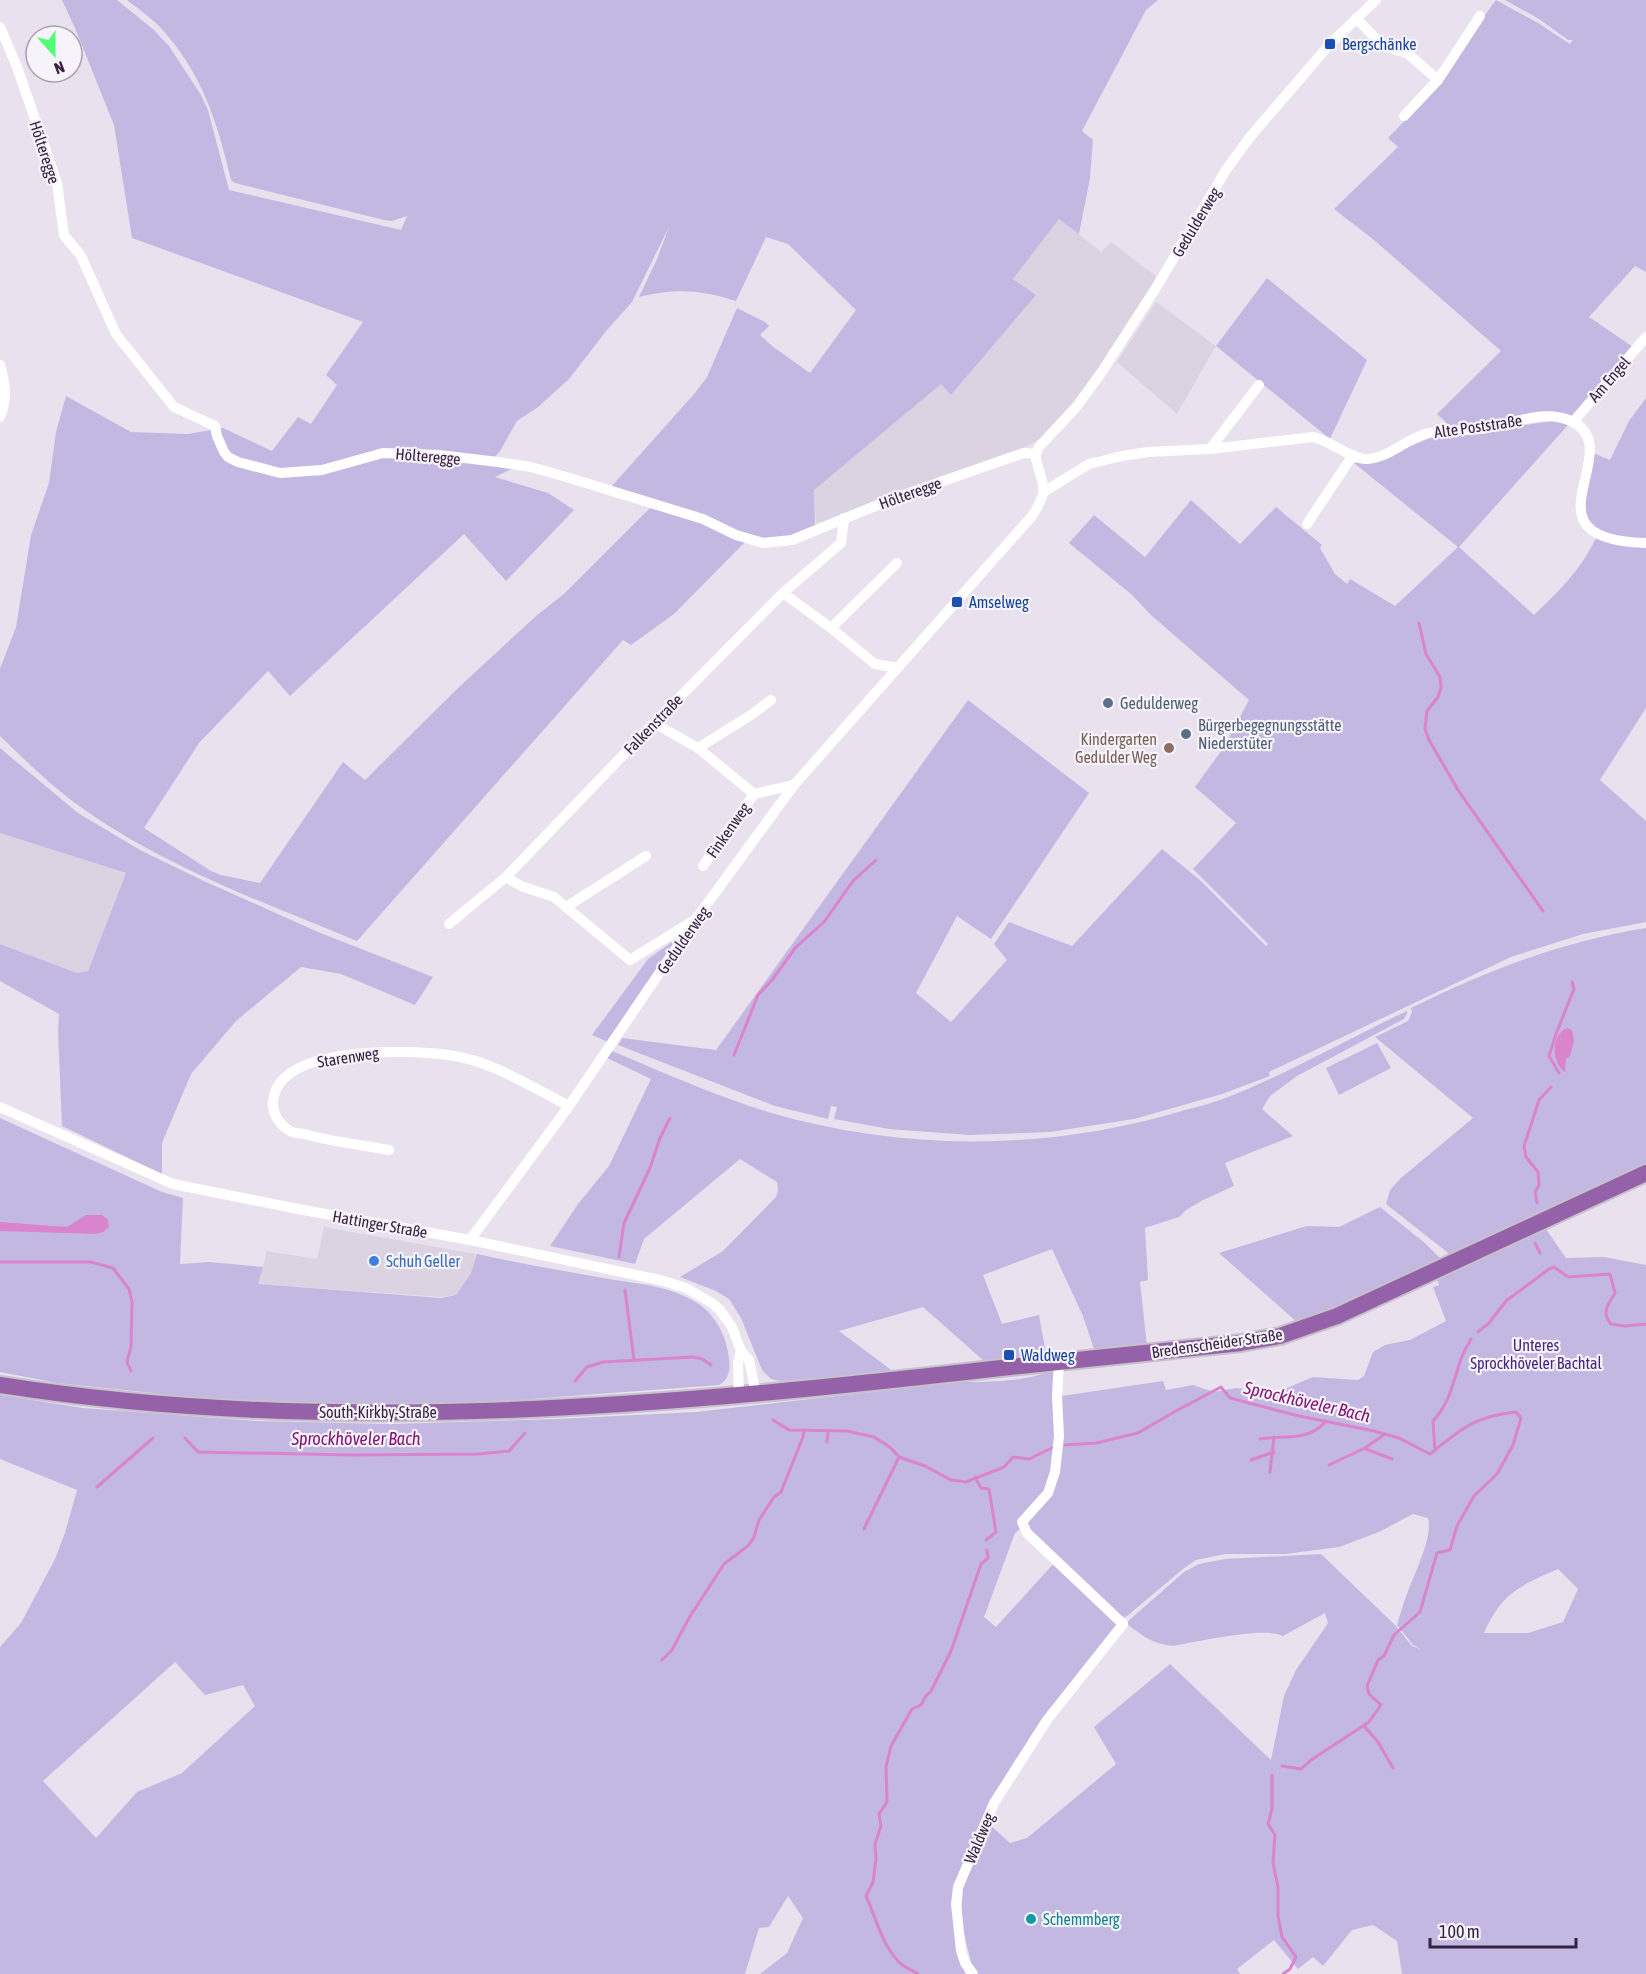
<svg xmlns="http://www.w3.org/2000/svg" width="1646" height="1974" font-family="'Asap Condensed',sans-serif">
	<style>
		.built { fill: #dbd3e2 }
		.green { fill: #c3b8e2; fill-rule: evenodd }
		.water { fill: #da84ce }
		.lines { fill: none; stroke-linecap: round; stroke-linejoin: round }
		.stream { stroke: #da84ce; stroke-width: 3 }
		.primary-casing { stroke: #c7c1ca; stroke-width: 20 }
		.street { stroke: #fff; stroke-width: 10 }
		.primary { stroke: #9561a9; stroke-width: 16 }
		.transit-dot { fill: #1a4fb4; stroke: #f6f3fa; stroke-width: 2 }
		.service-dot { fill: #5c6f8a; stroke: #f6f3fa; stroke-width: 2 }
		.education-dot { fill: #8d6e63; stroke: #f6f3fa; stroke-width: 2 }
		.shop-dot { fill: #3f7fe0; stroke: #f6f3fa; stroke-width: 2 }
		.culture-dot { fill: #0f9aa8; stroke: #f6f3fa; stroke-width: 2 }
		.labels { text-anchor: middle; stroke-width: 4.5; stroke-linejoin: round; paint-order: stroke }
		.transit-label { font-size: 16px; fill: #164399; stroke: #f6f3fa; text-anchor: start }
		.street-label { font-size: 16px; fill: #382042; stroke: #f6f3fa }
		.service-label { font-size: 16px; fill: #4e5e75; stroke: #f6f3fa; text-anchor: start }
		.education-label { font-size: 16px; fill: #785e54; stroke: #f6f3fa; text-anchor: end }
		.shop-label { font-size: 16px; fill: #366cbe; stroke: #f6f3fa; text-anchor: start }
		.park-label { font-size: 16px; fill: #45257e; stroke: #f6f3fa }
		.culture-label { font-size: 16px; fill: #0d838f; stroke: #f6f3fa; text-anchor: start }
		.water-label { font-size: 18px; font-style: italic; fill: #861275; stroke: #f6f3fa }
	</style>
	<rect width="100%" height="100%" fill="#e9e2ee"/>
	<g class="built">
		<polygon points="1059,218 1101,252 1111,242 1157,277 1100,369 1068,410 1045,436 1025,447 897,492 816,524 814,490 941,383 951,395 1036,295 1013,279"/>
		<polygon points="1156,302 1216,346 1177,414 1117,362"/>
		<polygon points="0,833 126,873 88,971 77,973 0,944"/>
		<polygon points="324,1227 357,1233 477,1254 471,1273 456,1295 441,1297 258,1284 267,1251 317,1259"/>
	</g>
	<g class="green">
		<path d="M62,0h55l37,30 15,16 32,49 7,15 21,80 172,40 6,-14 -15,5 -8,-1 -149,-37 -4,-3c-14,-59 -29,-108 -72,-154 -9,-9 -21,-17 -32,-26h1031l-12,10 -64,121 11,9 -3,38 -11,56 -20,-15 -46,60 23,16 -85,100 -10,-11 -127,106 1,35 -25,11 -29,2 -150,-51 84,-94 12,-16 30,-69 28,14 4,4 -9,9 12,11 38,27 46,-63 -68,-66 -22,-7 -30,64c-35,-11 -61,-13 -97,-4l18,-38 12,-32 -37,75 -25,28 -38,49 -31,28 -21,14 -17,30 -7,8 23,8 -21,10 53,16 26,17 -68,71 -42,-47 -174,162 -22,-25 -69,72 -55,85 67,43 10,4 39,8 83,-121 22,18 92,-91 79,-73 29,-23 85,-85 51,14 45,19 -72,73 -43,31 -8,-5 -266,301c-95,-39 -199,-77 -282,-138 -27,-20 -51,-44 -75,-67v-67l16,-42 15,-92 18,-52 7,-51 10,-36 65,36 57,2 35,-6 49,23 26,-34 13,7 26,-39 -11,-10 37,-53 -231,-84 -18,-113 -39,-97z"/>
		<polygon points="1496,0 1538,23 1570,44 1573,40 1568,40 1539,19 1505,0 1646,0 1646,272 1635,266 1589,317 1633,347 1575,416 1551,411 1497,422 1452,428 1437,414 1501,351 1374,240 1334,209 1398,147 1388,138 1441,83 1483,14 1485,15"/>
		<polygon points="1267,278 1367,360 1330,439 1216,346"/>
		<polygon points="1646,398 1646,541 1603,536 1583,514 1593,453 1610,460 1629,421"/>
		<path d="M1553,421l15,4 -109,122 75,68c27,-26 45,-43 62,-77l23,5 27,2v163l-46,72 46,41v101l-63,12 -72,23 -242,115 1,4 -48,18 -88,25 -84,13 -80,3 -81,-6 -55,-10 3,-12 -6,-1 -3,13 -53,-13 -157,-61 4,-7 94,12 252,-350 121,93 -98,146 -34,-23 -41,77 35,29 56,-62 -13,-16 15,-22 63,24 90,-97 39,32 65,65 2,-2 -75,-75 43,-46 -41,-36 29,-40 25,-47 -97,-84 -20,-21 -63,-52 25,-28 51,42 46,-57 49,44 36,-37 46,38 -2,3 15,26 12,10 3,-5 45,27 63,-59 -104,-84h16l60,-25z"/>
		<polygon points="0,748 78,813 140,850 204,881 318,932 433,977 415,1005 341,974 301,967 236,1021 191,1074 162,1143 162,1174 62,1126 58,1030 59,1014 0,981 0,944 77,973 88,971 126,873 0,833"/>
		<path d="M1646,928v236l-194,92 -66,-52 4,-14 11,-12 72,-60 -98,-81 33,-16 4,-9 -1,-4c78,-38 149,-66 235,-80z"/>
		<polygon points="686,932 610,1043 592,1035 648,959"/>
		<path d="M1407,1011v3l-3,5 -107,57 -27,20 -8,13 31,27 -68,27 9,23 -31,14 -17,10 -7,7 -34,11 3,52 -8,2 7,64 -53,3 -11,-33 -31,-67 -69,26 19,49 37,-9 7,39 -62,7 -61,-54 -84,24 55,41 -114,9 -9,-2 -9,-9 -21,-52 -12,-19 -13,-8 -36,-14 43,-26 53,-54 2,-7 -1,-8 -37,-23 -96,80 -9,25 -85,-18 28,-42 31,-38 42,-87 -44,-21 5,-7c50,21 104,45 156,61 132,39 275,39 407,1 16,-5 32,-8 48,-14 63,-24 122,-59 184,-88z"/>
		<polygon points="1377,1043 1391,1068 1339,1095 1326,1068"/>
		<path d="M0,1118l162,74 21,6 -3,66 29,-2 54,5 -5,17 183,14 15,-3 15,-22 6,-19c44,10 88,17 132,25 30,5 62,7 88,24 17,10 28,31 31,49 2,12 4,26 -9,33l-228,17 -105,3 -85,-2 -110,-6 -134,-14 -57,-11z"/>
		<polygon points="1380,1207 1426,1244 1442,1260 1384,1288 1298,1323 1219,1253 1307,1226 1339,1227"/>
		<path d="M1546,1229l20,29 38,-1 42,8v709h-244l-5,-33 -24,-16 -21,5 -29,36 -10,-9 -15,12 -24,-29 -37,29 3,5h-264l-3,-4 -12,-48 2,-34 25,-65 22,20 17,-5 89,-74 -22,-37 76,-63 101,96 13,-64 12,-26 32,-47 -3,-10 -42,23c-19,-10 -86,6 -110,10 -20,-2 -31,-10 -47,-23l58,-51 15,-8 26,-5 96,-5 74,71 17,21 8,3 -7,-4 -16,-20c3,-10 6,-21 10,-31 7,-20 26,-56 21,-76l-15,-4 -34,18 -40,15 -54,7h-60l-29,6 -13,9 -56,47 -5,2 -94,-86 -4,-10 27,-30 -31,29v8l-5,4 -31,84 12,10 59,-65 66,63 -74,93 -55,84 -35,86 -3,34 11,52h-205l27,-21 16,-35 -15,-22 -19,31 -10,1 -14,46h-745v-327l21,-24 34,-64 10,-26 12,-43 -77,-31v-64l83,13 174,13 133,3 166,-5 140,-7 264,-30c32,0 64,0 94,-12l1,27 108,-16 3,9 27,-5 21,7 22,-4 39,5 38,-16 45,3 6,-4 9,-24 12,-7 25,-5 36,-19 -13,-34 6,-2 -2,-7zM1558,1569l20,20 -15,33 -35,11h-44c18,-40 35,-47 74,-64zM175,1662l30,33 38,-10 12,21 -73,67 -45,19 -41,46 -53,-57z"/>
	</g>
	<g class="water">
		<path d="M1567,1028l5,2 2,11 -4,15 -4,3 -1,13c-14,-10 -14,-37 2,-44z"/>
		<polygon points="86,1215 102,1215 108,1220 109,1227 103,1232 96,1234 0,1231 0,1222 67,1227"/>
	</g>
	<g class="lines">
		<g class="stream">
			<polyline points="1419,623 1426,654 1440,677 1441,688 1438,697 1427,711 1425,729 1429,740 1458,790 1543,911"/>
			<polyline points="734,1055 758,995 772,980 796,947 824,922 853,881 876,860"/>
			<polyline points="1559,1073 1549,1056 1556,1034 1574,989 1572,982"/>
			<polyline points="1537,1203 1535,1192 1539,1185 1538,1172 1526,1157 1524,1146 1539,1100 1551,1087"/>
			<polyline points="1535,1243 1540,1253"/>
			<polyline points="619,1257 624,1223 650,1168 660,1138 670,1118"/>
			<polyline points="0,1262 91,1262 113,1268 129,1289 132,1302 131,1347 127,1362 131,1371"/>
			<polyline points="625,1290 634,1360"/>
			<path d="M1478,1332l11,-9 17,-22 43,-32 5,-2 14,10 42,-3 5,19c-7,12 -14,19 -4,31l14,2 21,-2"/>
			<polyline points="575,1381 587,1367 603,1362 693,1357 702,1359 711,1365"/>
			<polyline points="773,1420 789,1430 847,1431 874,1437 891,1448 899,1457 925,1466 951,1480 966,1482 1004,1467 1013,1457 1029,1459 1054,1447"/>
			<polyline points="185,1438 198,1452 352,1455 478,1454 509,1451 525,1433"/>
			<path d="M1260,1439c24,-4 49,3 66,-18"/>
			<polyline points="827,1442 828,1431"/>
			<path d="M1065,1445l31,-2 42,-10 36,-21 47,-25 9,11 69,18 75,15 25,7 31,16c31,-25 45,-38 86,-42l5,6 -8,27 -16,29 -23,22 -17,30 -7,24 -13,3 -17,59 -26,23 -10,21 -6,4 -11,26 2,8 12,11 -12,17 -58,38 -10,9 -19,-3"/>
			<polyline points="1366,1449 1392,1459"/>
			<path d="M1435,1451l-2,-30c16,-18 19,-34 26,-56 2,-9 8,-18 12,-26"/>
			<polyline points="1251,1460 1274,1452"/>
			<polyline points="1329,1465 1365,1448 1385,1434"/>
			<polyline points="1270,1472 1274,1437"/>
			<polyline points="975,1477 981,1488 989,1489 996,1532 986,1540"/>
			<polyline points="97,1487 153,1438"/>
			<polyline points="864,1529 899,1457"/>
			<polyline points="662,1660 672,1650 689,1618 724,1564 749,1545 754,1537 759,1520 774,1497 781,1492 803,1437 804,1430"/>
			<polyline points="1364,1726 1378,1742 1393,1768"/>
			<polyline points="1272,1775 1272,1809 1268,1824 1275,1835 1273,1863 1278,1887 1278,1916 1282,1937 1296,1957 1290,1969 1283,1974"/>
			<path d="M918,1974c-6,-4 -15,-7 -20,-13 -17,-18 -22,-44 -32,-65l7,-14 3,-23 -1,-15 6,-18 -2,-12 8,-12 -1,-35 5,-21 21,-37 9,-4 5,-9 5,-5 20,-40 30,-87 7,-6 -1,-8"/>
		</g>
		<g class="primary-casing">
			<path id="primary" d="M0,1385c336,53 675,20 1010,-18 77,-8 154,-16 231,-24l39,-7 57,-20 309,-143"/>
		</g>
		<g class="street">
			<polyline points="1356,18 1384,47 1407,53 1438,80"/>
			<polyline points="0,27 17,67 57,183 64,235 81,256 116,334 174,407 215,426 217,436 224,452 228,457 238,462 280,473 322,470 383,453 439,455 498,462 531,467 563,476 703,519 736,535 763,543 792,540 895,498 1009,458 1024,453 1036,454"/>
			<polyline points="1404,116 1438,80 1480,16"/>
			<path d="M0,365c5,17 8,35 0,52"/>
			<polyline points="1573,422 1646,337"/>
			<polyline points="1210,449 1259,385"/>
			<path d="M1045,491l44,-27 33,-8 26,-4 62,-3 103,-12c16,3 40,23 54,22 21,-1 38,-19 58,-25 18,-5 37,-3 55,-5 29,-3 64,-22 93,-7 56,29 -56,118 73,121"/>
			<polyline points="1307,524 1353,455"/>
			<polyline points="783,593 831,628 875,664 898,668"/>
			<polyline points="831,628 897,563"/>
			<polyline points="654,723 698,748 754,794 794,785"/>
			<polyline points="698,748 751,715 771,700"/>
			<polyline points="703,866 754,794"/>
			<polyline points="506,877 521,886 554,897 630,960 693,921"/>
			<polyline points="566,907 646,856"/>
			<polyline points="449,924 506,877 654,723 783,593 841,543 844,518"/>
			<polyline points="0,1107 173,1184 298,1209 470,1240 660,1280 686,1288 712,1303 720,1310 732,1327 741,1351 749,1360 756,1394"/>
			<path d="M389,1150c-27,-5 -55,-8 -81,-15 -5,-2 -13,-1 -18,-4 -10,-6 -18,-17 -17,-29 4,-58 136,-52 175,-47 43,5 83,32 121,51"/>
			<path d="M470,1240l99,-134 127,-187 98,-134 238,-269c18,-28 11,-28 4,-57v-5l3,-7 38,-41 24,-33 53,-82 72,-121 24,-33 80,-93 46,-44"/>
			<polyline points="739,1396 738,1362 741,1351"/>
			<polyline points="973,1974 965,1963 961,1951 956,1904 958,1887 994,1803 1047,1720 1123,1624 1027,1533 1022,1522 1048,1493 1055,1472 1059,1436 1057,1395 1059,1362"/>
		</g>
		<use href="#primary" class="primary"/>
	</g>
	<g class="transit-dot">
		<rect x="1324" y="38" width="12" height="12" rx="3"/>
		<rect x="951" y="596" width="12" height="12" rx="3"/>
		<rect x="1003" y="1349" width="12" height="12" rx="3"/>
	</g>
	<g class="service-dot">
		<circle cx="1108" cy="703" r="6"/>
		<circle cx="1186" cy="734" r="6"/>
	</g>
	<circle class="education-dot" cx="1169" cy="748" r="6"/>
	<circle class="shop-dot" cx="374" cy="1261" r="6"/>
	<circle class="culture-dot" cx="1031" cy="1919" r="6"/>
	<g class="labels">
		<g class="transit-label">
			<text x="1342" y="50">Bergschänke</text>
			<text x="969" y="608">Amselweg</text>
			<text x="1021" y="1361">Waldweg</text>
		</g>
		<g class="street-label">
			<text transform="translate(45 152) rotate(72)" y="6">Hölteregge</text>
			<text transform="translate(1196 222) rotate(-59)" y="6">Gedulderweg</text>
			<text transform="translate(1609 379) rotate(-49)" y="6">Am Engel</text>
			<text transform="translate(1478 426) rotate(-8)" y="6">Alte Poststraße</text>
			<text transform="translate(428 456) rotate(5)" y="6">Hölteregge</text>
			<text transform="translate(910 493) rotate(-20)" y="6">Hölteregge</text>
			<text transform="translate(653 724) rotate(-46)" y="6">Falkenstraße</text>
			<text transform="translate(728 830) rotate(-55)" y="6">Finkenweg</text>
			<text transform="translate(683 940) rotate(-55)" y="6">Gedulderweg</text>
			<text transform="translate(348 1057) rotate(-9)" y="6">Starenweg</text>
			<text transform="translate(380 1224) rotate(10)" y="6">Hattinger Straße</text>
			<text transform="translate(1217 1343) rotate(-8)" y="6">Bredenscheider Straße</text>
			<text x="378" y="1418">South-Kirkby-Straße</text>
			<text transform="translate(979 1838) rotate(-67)" y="6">Waldweg</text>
		</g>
		<g class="service-label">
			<text x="1120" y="709">Gedulderweg</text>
			<text x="1198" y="731">Bürgerbegegnungsstätte<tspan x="1198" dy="18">Niederstüter</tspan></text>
		</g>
		<g class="education-label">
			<text x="1157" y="745">Kindergarten<tspan x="1157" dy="18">Gedulder Weg</tspan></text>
		</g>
		<g class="shop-label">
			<text x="386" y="1267">Schuh Geller</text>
		</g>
		<g class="park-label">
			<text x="1536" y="1351">Unteres<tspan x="1536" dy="18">Sprockhöveler Bachtal</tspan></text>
		</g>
		<g class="culture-label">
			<text x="1043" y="1925">Schemmberg</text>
		</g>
		<g class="water-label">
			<text transform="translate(1307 1402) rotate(13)" y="6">Sprockhöveler Bach</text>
			<text x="356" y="1445">Sprockhöveler Bach</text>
		</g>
	</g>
	<g transform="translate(54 54) rotate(159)"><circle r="28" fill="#f6f3fa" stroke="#aa9fb0" stroke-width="1.5"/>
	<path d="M0-4.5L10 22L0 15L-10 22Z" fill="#4fff77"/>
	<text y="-9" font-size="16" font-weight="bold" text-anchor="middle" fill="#382042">N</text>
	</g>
	<path d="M1430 1938v9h146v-9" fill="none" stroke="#382042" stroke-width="3"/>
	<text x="1439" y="1938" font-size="18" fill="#382042" stroke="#f6f3fa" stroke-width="4.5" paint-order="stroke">100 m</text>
</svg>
